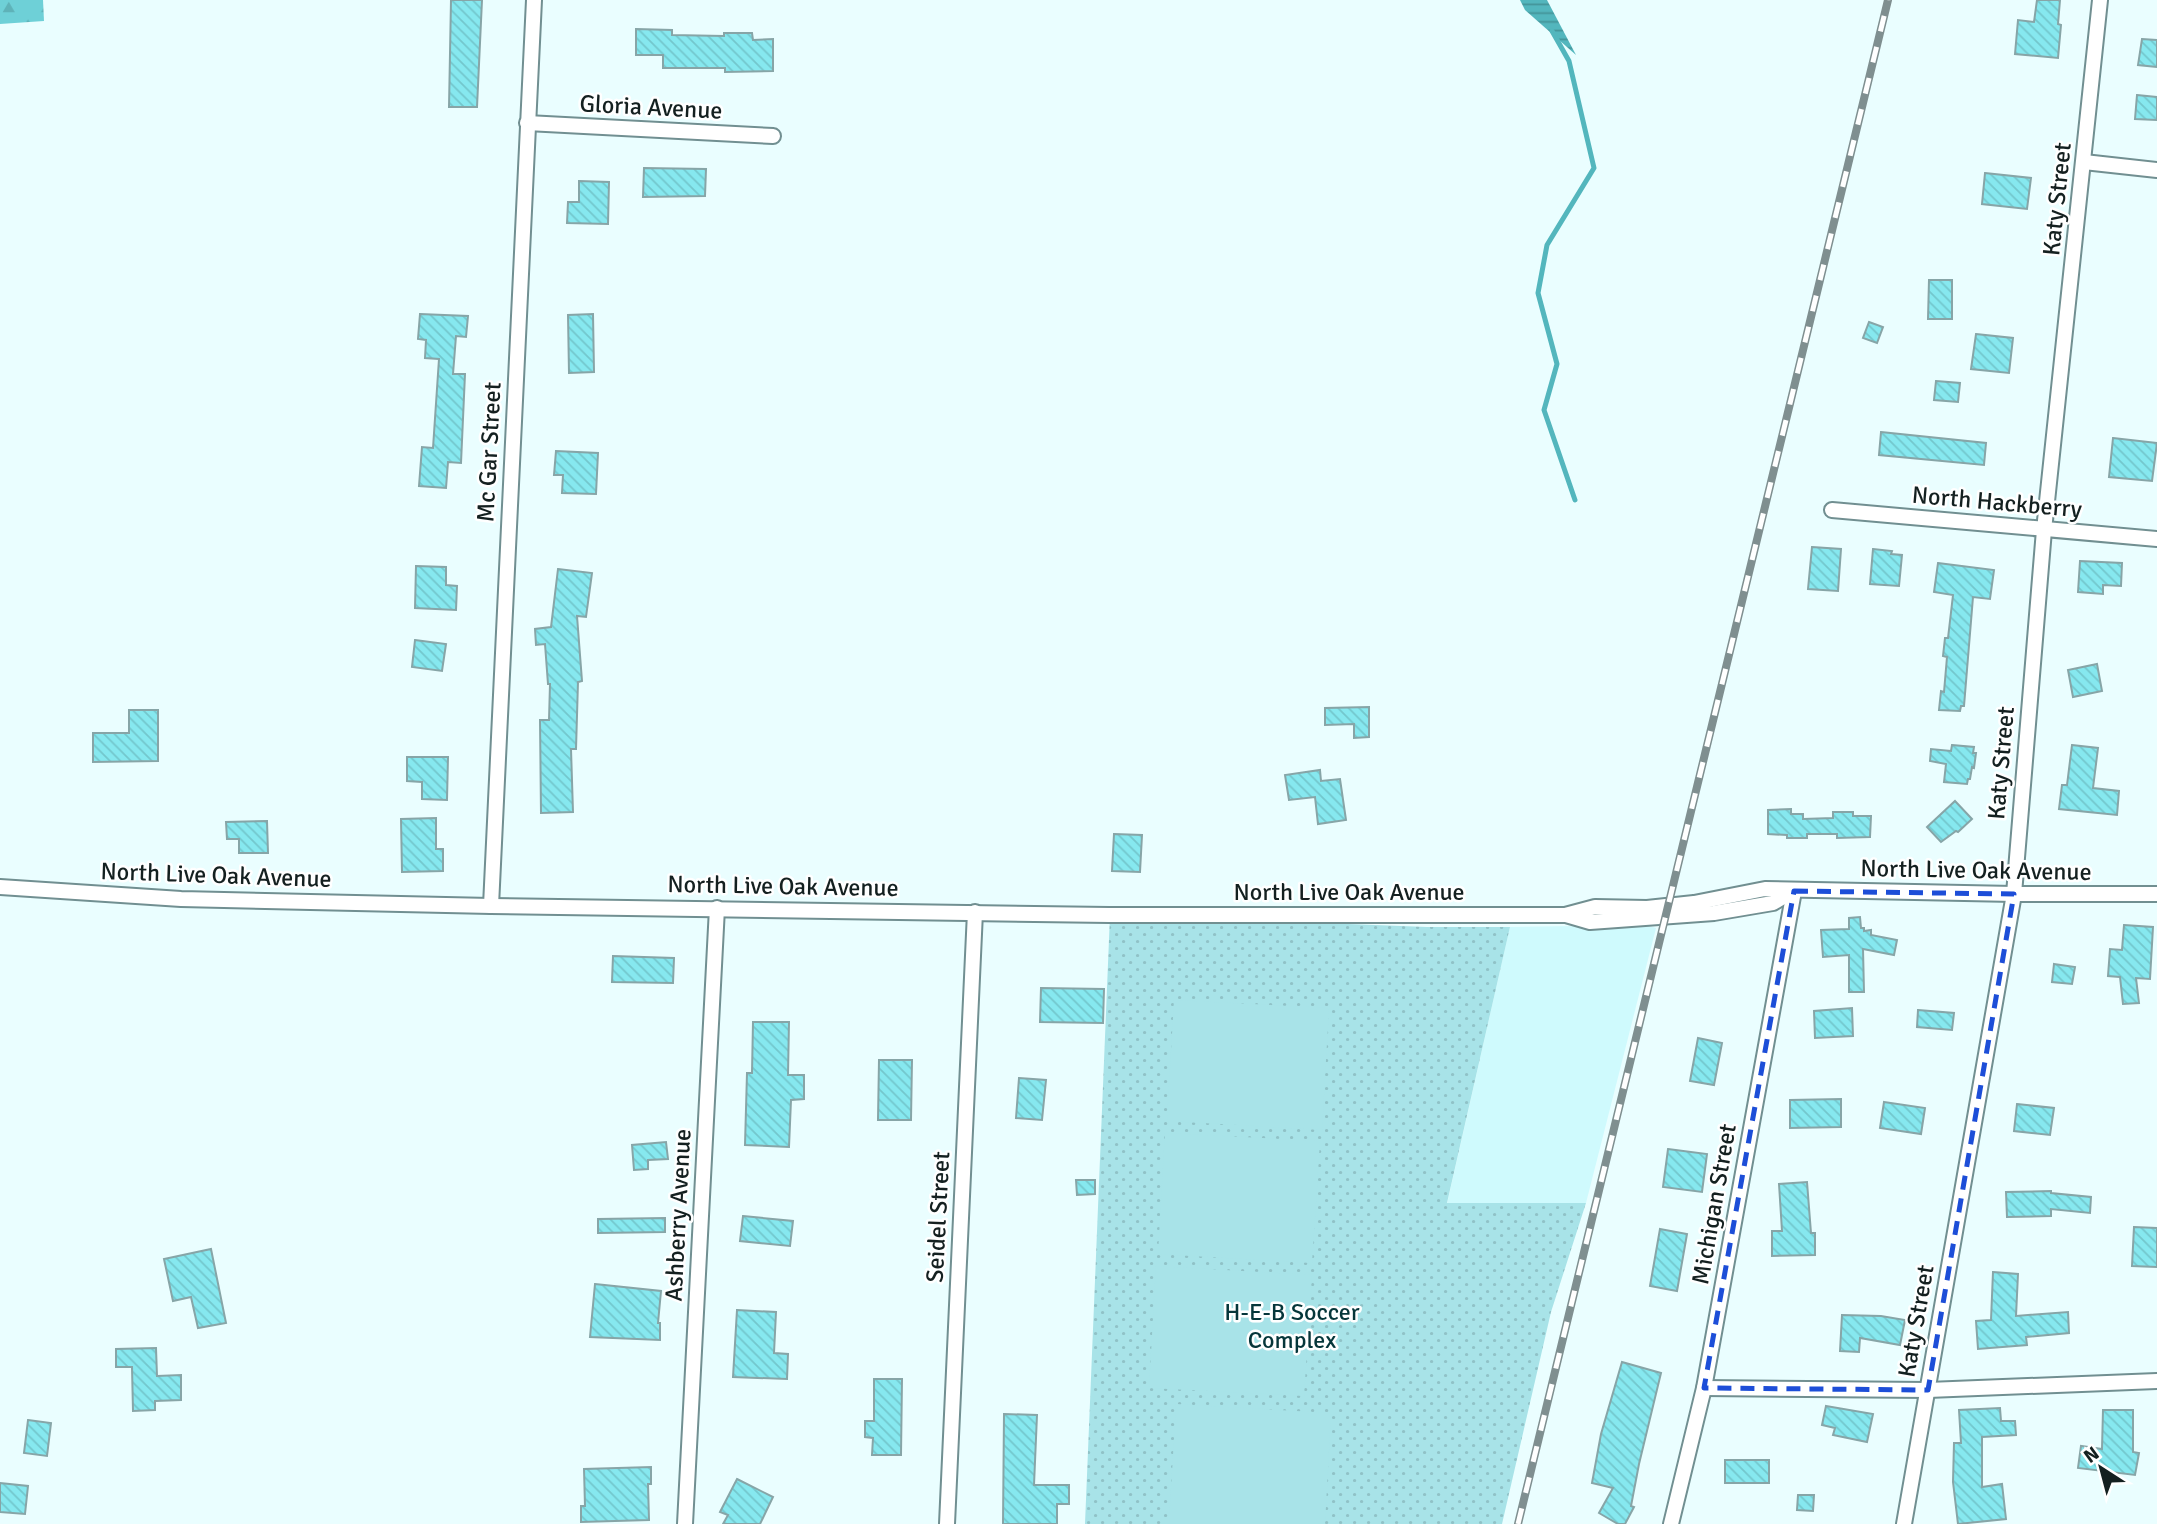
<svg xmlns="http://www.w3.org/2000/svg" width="2157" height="1524" font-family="Signika,sans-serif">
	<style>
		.built { fill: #cffafd }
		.forest { fill: url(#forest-firs) }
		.park { fill: url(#park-dots) }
		.pitch { fill: #a8e3e8 }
		.water { fill: url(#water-rules) }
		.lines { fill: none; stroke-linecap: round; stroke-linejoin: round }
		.stream { stroke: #53b6bd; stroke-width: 5 }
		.building { fill: url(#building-back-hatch); stroke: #87a5a7; stroke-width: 2 }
		.street-casing { stroke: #718f91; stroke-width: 18 }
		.street { stroke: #fff; stroke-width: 14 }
		.rail-casing { stroke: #7f8f90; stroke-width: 8 }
		.rail { stroke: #fff; stroke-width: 5; stroke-dasharray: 16; stroke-linecap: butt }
		.marked { fill: none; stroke: #1d4ed8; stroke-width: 5; stroke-dasharray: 14 9; stroke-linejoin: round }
		.labels { text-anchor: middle; stroke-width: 5; stroke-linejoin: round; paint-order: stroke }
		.street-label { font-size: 24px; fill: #142020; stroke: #fff }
		.park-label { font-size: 24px; fill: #05363a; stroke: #fff }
	</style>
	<defs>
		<pattern id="forest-firs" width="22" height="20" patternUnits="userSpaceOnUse" patternTransform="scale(1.75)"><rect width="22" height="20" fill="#6ed0d7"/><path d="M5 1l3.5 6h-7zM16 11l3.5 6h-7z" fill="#5eb2b8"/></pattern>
		<pattern id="park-dots" width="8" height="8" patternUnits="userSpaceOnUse" patternTransform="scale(1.75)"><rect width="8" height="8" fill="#a8e3e8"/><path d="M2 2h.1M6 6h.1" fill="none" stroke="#90c2c7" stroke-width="1.8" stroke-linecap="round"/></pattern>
		<pattern id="water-rules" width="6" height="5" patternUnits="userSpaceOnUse" patternTransform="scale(1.75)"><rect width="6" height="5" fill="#53b6bd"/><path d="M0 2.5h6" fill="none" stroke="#449499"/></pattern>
		<pattern id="building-back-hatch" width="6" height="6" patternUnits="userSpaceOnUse" patternTransform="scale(1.75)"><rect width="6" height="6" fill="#86e8ef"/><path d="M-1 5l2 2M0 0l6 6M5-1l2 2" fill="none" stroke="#73c7cd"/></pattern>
	</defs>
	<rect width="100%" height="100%" fill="#eafeff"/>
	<polygon class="built" points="1645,925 1656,928 1586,1203 1447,1204 1510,927"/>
	<polygon class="forest" points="0,0 43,0 44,21 0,24"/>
	<polygon class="park" points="1110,915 1427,927 1510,927 1447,1203 1586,1203 1551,1312 1502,1524 1085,1524"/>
	<g class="pitch">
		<polygon points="1174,1000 1329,1008 1322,1130 1167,1121"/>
		<polygon points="1165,1133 1320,1141 1312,1263 1158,1254"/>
		<polygon points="1156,1266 1312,1275 1304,1396 1149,1388"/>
		<polygon points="1176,1404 1331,1413 1325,1524 1169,1524"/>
	</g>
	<polygon class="water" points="1520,0 1547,0 1576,55 1525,10"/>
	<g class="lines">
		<polyline class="stream" points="1552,31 1569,61 1594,168 1547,245 1538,293 1557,364 1544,410 1575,500"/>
	</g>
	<g class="building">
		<polygon points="451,0 482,0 477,107 449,107"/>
		<polygon points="2037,0 2060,0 2058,24 2061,25 2058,58 2015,54 2018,20 2034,22"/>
		<polygon points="636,29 672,30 672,35 724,36 724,33 752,33 753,40 773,39 773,71 725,72 725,68 663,68 663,55 636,55"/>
		<polygon points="2142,39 2157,40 2157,67 2138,65"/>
		<polygon points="2137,95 2157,97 2157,120 2135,119"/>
		<polygon points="644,168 706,169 705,196 643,197"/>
		<polygon points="1985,173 2031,178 2027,209 1982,204"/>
		<polygon points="579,181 609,182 608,224 567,223 568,202 579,202"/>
		<polygon points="1929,280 1952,280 1952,319 1928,319"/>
		<polygon points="420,314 468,316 466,337 456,336 453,374 465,374 461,463 448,462 446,488 419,486 422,447 433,448 439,359 425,358 426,340 418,339"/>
		<polygon points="593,314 594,372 569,373 568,315"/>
		<polygon points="1869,322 1883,327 1877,343 1863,338"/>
		<polygon points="1976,334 2013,338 2009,373 1971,369"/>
		<polygon points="1936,381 1960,383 1958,402 1934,400"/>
		<polygon points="1881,432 1986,443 1984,465 1879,455"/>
		<polygon points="2113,438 2157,443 2152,481 2109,477"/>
		<polygon points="556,451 598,453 596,494 562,493 563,475 554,475"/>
		<polygon points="1812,547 1841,549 1838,591 1808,589"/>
		<polygon points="1873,549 1892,551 1891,554 1902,555 1899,586 1870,584"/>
		<polygon points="2080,561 2122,563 2121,586 2103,585 2103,594 2078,592"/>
		<polygon points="1938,563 1994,570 1990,599 1973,597 1964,706 1961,706 1960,711 1939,710 1941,691 1944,692 1947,657 1943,656 1945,638 1948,638 1953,595 1934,592"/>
		<polygon points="416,566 446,567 446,585 457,586 456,610 415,608"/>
		<polygon points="558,569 592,573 586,617 577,616 582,681 578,682 576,749 571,749 573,812 541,813 540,720 549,720 550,684 548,684 545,644 536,645 535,629 551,627"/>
		<polygon points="415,640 446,644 442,671 412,667"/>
		<polygon points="2097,664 2102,691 2073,697 2068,670"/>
		<polygon points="1369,707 1369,737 1354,738 1354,724 1325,725 1325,708"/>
		<polygon points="129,710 158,710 158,761 93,762 93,733 129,733"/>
		<polygon points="1952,745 1974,747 1973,753 1976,753 1974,768 1972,767 1970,779 1968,779 1967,784 1944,782 1946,764 1930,761 1931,749 1951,751"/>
		<polygon points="2072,745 2098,748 2093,788 2119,791 2117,815 2059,809 2062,785 2067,785"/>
		<polygon points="407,757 448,757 447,800 422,799 422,782 407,781"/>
		<polygon points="1320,770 1321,781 1340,779 1346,820 1318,824 1315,797 1289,800 1285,775"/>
		<polygon points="1955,801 1972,819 1958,832 1956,831 1941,842 1927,827"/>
		<polygon points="1791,809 1791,814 1803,814 1803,819 1833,818 1833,812 1853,812 1853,816 1871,816 1870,837 1837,838 1837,834 1807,834 1807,838 1787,838 1787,835 1768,834 1768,810"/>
		<polygon points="436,818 436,849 443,849 443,871 402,872 401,819"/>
		<polygon points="267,821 268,853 239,853 239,839 227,839 226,822"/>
		<polygon points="1114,834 1142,835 1140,872 1112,871"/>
		<polygon points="1860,917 1861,928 1864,928 1864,931 1871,930 1871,935 1897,940 1894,955 1863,949 1864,992 1849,992 1849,955 1823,957 1821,930 1849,929 1849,918"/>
		<polygon points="2124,925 2153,927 2150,979 2136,978 2139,1003 2123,1004 2120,977 2108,976 2110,949 2122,950"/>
		<polygon points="613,956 674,958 673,983 612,982"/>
		<polygon points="2054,964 2075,967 2072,984 2052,982"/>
		<polygon points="1041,988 1104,989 1103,1023 1040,1022"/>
		<polygon points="1852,1008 1853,1036 1815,1038 1814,1011"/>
		<polygon points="1918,1010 1954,1013 1952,1030 1917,1027"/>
		<polygon points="753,1022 789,1022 788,1075 804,1075 804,1099 791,1100 789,1147 745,1145 747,1073 752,1073"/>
		<polygon points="1698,1038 1722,1043 1714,1085 1690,1081"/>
		<polygon points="879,1060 912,1060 911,1120 878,1120"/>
		<polygon points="1019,1078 1046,1080 1042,1120 1016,1118"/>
		<polygon points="1841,1099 1841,1127 1790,1128 1790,1100"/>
		<polygon points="1884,1102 1925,1108 1921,1134 1880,1128"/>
		<polygon points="2017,1104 2054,1108 2050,1135 2014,1131"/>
		<polygon points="666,1142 668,1159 648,1160 648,1169 634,1170 632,1145"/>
		<polygon points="1668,1149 1707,1154 1702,1192 1663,1187"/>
		<polygon points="1076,1180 1095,1180 1095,1194 1077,1195"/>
		<polygon points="1807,1182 1811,1233 1815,1233 1815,1255 1772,1256 1772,1231 1782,1231 1779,1184"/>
		<polygon points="2051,1191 2051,1193 2091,1197 2090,1213 2051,1209 2051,1216 2007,1217 2006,1192"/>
		<polygon points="743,1216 793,1221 790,1246 740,1241"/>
		<polygon points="665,1218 665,1232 598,1233 598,1219"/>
		<polygon points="2134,1227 2157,1228 2157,1267 2132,1266"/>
		<polygon points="1660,1229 1687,1234 1677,1291 1650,1286"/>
		<polygon points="211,1249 226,1323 198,1328 191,1297 173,1301 164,1259"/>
		<polygon points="1993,1272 2018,1274 2016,1316 2068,1312 2069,1333 2026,1337 2027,1345 1978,1349 1976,1321 1991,1320"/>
		<polygon points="595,1284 661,1291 658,1323 660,1323 660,1340 590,1337"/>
		<polygon points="737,1310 776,1312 774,1353 788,1354 787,1379 733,1377"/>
		<polygon points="1842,1315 1881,1316 1905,1320 1900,1345 1860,1338 1859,1352 1840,1351"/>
		<polygon points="156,1348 157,1376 181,1375 181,1400 155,1401 155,1410 133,1411 132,1367 116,1367 116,1349"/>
		<polygon points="1622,1362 1661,1373 1639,1464 1631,1506 1634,1507 1625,1524 1618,1524 1599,1513 1613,1488 1592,1483 1601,1434"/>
		<polygon points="874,1379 902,1379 901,1455 872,1455 873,1438 865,1437 865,1421 874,1421"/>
		<polygon points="1826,1406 1873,1414 1867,1442 1833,1435 1835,1428 1822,1425"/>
		<polygon points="2000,1408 2001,1421 2015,1421 2016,1435 1982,1437 1982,1487 2002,1484 2006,1519 1958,1524 1953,1482 1954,1443 1961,1443 1959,1410"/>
		<polygon points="2103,1410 2133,1410 2133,1452 2139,1453 2135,1475 2078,1468 2081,1446 2102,1449"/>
		<polygon points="1004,1414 1037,1415 1034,1485 1069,1485 1069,1504 1057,1504 1057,1524 1003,1524"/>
		<polygon points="28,1420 51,1423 47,1456 24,1453"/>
		<rect x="1725" y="1460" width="44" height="23"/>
		<polygon points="651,1467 651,1484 648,1484 649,1520 581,1522 581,1506 585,1506 584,1469"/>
		<polygon points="737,1479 773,1497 760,1524 723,1524 728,1515 720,1512"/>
		<polygon points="0,1483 28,1486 25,1514 0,1512"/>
		<polygon points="1798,1495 1814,1495 1813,1511 1797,1510"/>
	</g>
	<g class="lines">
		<g class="street-casing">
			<g id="street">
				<polyline points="527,123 773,136"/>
				<polyline points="2084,162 2157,170"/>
				<polyline points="1832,510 2157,539"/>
				<polyline points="0,887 181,899 491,906 1109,915 1565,915 1595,907 1647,908 1694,903 1765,889 2014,894 2157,894"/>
				<polyline points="491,906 534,0"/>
				<polyline points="1566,915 1590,922 1714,913 1773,903 1793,891"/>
				<polyline points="1704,1388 1928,1390 2157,1381"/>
				<polyline points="685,1524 717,908"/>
				<polyline points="947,1524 975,912"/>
				<polyline points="1671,1524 1704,1388 1794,891"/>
				<polyline points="1904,1524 2014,894 2044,530 2100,0"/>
			</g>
		</g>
		<use href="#street" class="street"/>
		<g class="rail-casing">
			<polyline id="rail" points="1518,1524 1888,0"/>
		</g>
		<use href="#rail" class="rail"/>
	</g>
	<path class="marked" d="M1794,891l220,3 -86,496 -224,-2z"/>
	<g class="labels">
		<g class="street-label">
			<text transform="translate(651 107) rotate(3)" y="8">Gloria Avenue</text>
			<text transform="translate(2057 199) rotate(-84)" y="8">Katy Street</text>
			<text transform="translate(489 452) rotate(-87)" y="8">Mc Gar Street</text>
			<text transform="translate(1997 502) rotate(5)" y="8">North Hackberry</text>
			<text transform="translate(2001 763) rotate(-85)" y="8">Katy Street</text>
			<text transform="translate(1976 870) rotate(1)" y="8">North Live Oak Avenue</text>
			<text transform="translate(216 875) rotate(2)" y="8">North Live Oak Avenue</text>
			<text transform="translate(783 886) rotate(1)" y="8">North Live Oak Avenue</text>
			<text x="1349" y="900">North Live Oak Avenue</text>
			<text transform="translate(1714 1204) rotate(-80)" y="8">Michigan Street</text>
			<text transform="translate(678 1215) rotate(-87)" y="8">Ashberry Avenue</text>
			<text transform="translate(938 1217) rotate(-87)" y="8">Seidel Street</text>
			<text transform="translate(1916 1321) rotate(-80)" y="8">Katy Street</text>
		</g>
		<g class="park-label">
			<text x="1292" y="1320">H-E-B Soccer<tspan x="1292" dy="28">Complex</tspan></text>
		</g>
	</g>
	<g transform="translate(2101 1468) rotate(324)" stroke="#ffffff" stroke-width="5" paint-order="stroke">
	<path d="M0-5L12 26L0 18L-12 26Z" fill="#142020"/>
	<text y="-10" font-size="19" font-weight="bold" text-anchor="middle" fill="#142020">N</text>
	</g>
</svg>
